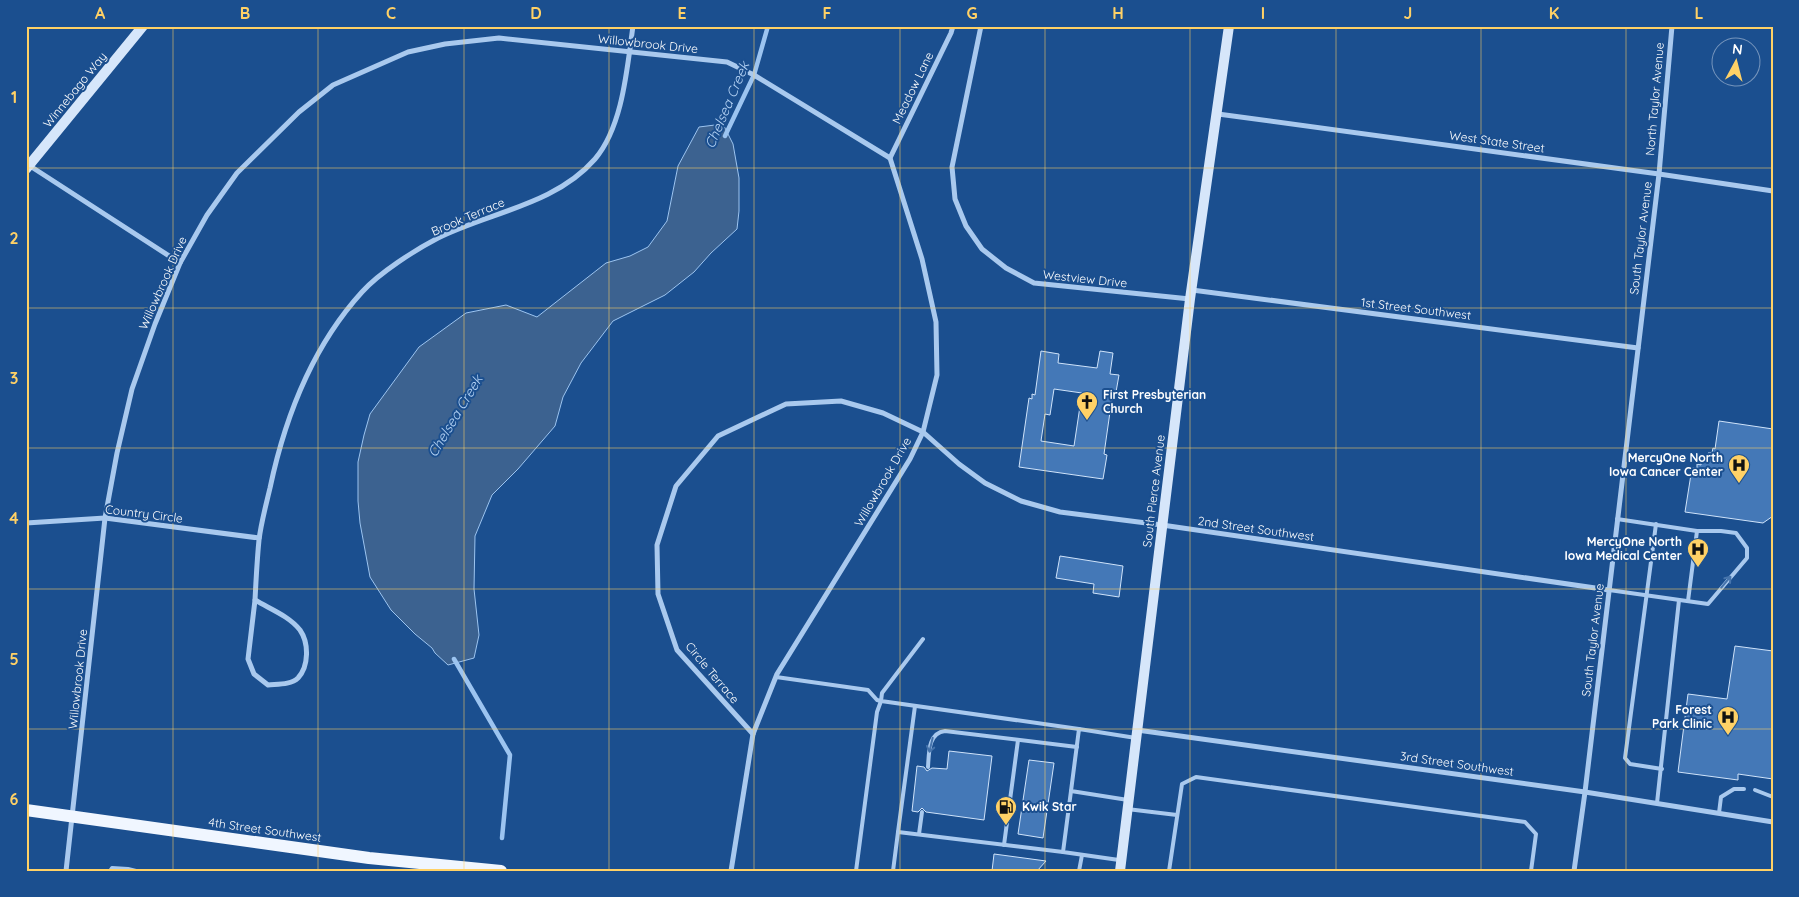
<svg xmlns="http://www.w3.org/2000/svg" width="1799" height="897" font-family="Quicksand,sans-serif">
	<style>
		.water { fill: #3c6290; stroke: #9cc4f0 }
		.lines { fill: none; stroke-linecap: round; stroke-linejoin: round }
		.stream { stroke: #9cc4f0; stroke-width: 4.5 }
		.building { fill: #4478b7; stroke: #cfe3fa; fill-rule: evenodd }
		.lane { stroke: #a9c9ee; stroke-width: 4 }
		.street { stroke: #a9c9ee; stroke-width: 5 }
		.secondary { stroke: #d6e6fa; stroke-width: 10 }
		.primary { stroke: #f0f6ff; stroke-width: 12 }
		.oneway { stroke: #4674ac }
		.grid { fill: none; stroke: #ffd166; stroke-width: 1; stroke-opacity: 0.55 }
		.labels { text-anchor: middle; stroke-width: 4; stroke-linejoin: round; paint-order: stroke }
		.street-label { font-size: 12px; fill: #fff; stroke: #1b4f8f }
		.poi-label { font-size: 12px; font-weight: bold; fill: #fff; stroke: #1b4f8f; text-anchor: end }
		.water-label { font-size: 14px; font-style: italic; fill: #b5d3f5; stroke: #1b4f8f }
		.neatline { fill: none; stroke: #ffd166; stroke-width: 2 }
		.grid-label { font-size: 16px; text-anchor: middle; font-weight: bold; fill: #ffd166 }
	</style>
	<rect width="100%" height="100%" fill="#1b4f8f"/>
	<polygon class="water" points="723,124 733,144 739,178 739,211 737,229 711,253 694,272 665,295 613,321 581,363 563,397 555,426 518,469 492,495 475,536 474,589 479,635 474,658 448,665 435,653 432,648 415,634 391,610 370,577 360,523 358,501 358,462 364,435 370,414 419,347 466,313 506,305 537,317 606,263 630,256 648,247 667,221 678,166 699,127"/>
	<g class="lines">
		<g class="stream">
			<polyline points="725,136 754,75 768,26"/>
			<polyline points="454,659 510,755 502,838"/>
		</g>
	</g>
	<g class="building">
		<path d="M1041,351l18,3 -1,9 39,5 3,-17 13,2 -3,21 9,1 -3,17 -3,-1 -9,63 3,1 -4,24 -84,-12 10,-69 3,1v-5l3,1zM1054,389l28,4 -8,53 -33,-5 4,-27 5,1z"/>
		<polygon points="1719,421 1773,429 1773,516 1763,523 1685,512 1692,468 1697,468 1697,464 1701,465 1701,460 1704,460 1705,457 1707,458 1708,453 1712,453 1713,448 1715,449"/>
		<polygon points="1060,556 1123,566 1119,597 1093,593 1094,584 1056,578"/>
		<polygon points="1735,646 1773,651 1773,779 1738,774 1738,780 1678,772 1688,694 1727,699"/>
		<polygon points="949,751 992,756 984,820 926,812 922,808 918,812 912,811 917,766 924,767 927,771 932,768 947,769"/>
		<polygon points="1029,760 1054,763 1043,838 1018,834"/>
		<polygon points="994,854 1046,861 1037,871 992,871"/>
	</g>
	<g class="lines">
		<g class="lane">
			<polyline points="1656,524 1625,758 1630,764 1662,769"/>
			<polyline points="1609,590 1708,604 1747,558 1747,548 1736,533 1721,531 1697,531 1617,519"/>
			<polyline points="1688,601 1697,531"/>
			<polyline points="923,639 882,693 881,701 1079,729"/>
			<polyline points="776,677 868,690 877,700 881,701 877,712 856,871"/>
			<path d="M928,767c1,-14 0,-34 17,-36l132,16"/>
			<polyline points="1755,790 1773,797"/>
			<polyline points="1071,791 1063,852 1119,860"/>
			<polyline points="1128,800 1071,791 1079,729 1136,738"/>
			<polyline points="1657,803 1679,600"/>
			<polyline points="1127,809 1177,815"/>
			<polyline points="1719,813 1721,797 1734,789 1744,789"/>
			<polyline points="898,832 915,706"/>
			<polyline points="919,834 922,812"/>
			<polyline points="1004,845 1018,740"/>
			<polyline points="110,871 112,868 128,869 136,871"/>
			<polyline points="893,871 898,832 1063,852"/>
			<polyline points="1079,871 1082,855"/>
			<polyline points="1169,871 1182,784 1196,777 1525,822 1536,834 1531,871"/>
		</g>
		<g class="street">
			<polyline points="981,26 952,167 955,199 966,226 982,249 1006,268 1034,283 1190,299"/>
			<polyline points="1218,114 1659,174 1773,191"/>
			<polyline points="890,158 951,33 953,26"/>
			<polyline points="27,164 180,263"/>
			<polyline points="1192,290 1638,348"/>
			<polyline points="26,523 105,518 259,538"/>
			<path d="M255,600c1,-20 2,-40 4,-60 2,-17 7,-35 11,-52 15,-71 42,-141 92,-196 17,-19 53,-42 76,-54 52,-26 117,-33 157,-79 28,-33 32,-91 38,-133"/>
			<path d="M255,600c15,9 34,16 45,30 9,13 9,36 -2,48 -7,7 -21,6 -30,7l-14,-11 -6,-15z"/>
			<polyline points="1137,730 1585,792 1773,822"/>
			<polyline points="753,734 677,650 658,594 657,545 676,486 718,436 786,404 841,401 883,413 923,432 959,464 985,483 1021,501 1060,512 1162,525 1609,590"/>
			<polyline points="66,871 105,518 117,453 132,389 155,324 180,263 207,215 237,173 299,112 333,85 408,52 445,44 499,38 727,62 754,75 890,158 922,259 936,322 937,375 923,432 910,459 777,674 753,734 731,871"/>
			<polyline points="1574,871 1585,792 1659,174 1672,26"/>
		</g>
		<g class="secondary">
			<polyline points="26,169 143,26"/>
			<polyline points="1120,871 1190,299 1229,26"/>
		</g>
		<polyline class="primary" points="26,810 369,858 501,871"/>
	</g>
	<defs><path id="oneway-shaft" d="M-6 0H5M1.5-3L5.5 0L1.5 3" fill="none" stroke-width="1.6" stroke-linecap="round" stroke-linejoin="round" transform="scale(1.25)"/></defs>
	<g class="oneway">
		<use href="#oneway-shaft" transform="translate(1726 582) rotate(-50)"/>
		<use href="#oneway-shaft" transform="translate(931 745) rotate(103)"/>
	</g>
	<path class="grid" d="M173,26v845M318,26v845M464,26v845M609,26v845M754,26v845M900,26v845M1045,26v845M1190,26v845M1336,26v845M1481,26v845M1626,26v845M26,168h1747M26,308h1747M26,448h1747M26,589h1747M26,729h1747"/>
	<defs>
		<g id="church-pin" transform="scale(1.125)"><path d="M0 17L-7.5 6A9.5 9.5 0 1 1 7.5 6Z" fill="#ffd166" stroke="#1b4f8f"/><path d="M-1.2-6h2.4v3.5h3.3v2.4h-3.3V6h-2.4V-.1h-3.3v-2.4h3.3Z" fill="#111"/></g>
		<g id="hospital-pin" transform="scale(1.125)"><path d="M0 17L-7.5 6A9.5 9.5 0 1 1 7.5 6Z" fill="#ffd166" stroke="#1b4f8f"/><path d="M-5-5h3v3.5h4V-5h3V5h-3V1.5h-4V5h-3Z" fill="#111"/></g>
		<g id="fuel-pin" transform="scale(1.125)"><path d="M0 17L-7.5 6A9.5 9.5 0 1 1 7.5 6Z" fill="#ffd166" stroke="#1b4f8f"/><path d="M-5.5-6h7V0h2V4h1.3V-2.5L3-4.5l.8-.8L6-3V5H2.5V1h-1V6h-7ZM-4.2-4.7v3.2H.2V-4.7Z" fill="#111"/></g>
	</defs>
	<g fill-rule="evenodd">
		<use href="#church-pin" x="1087" y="402"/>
		<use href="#hospital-pin" x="1739" y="465"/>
		<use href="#hospital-pin" x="1698" y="549"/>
		<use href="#hospital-pin" x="1728" y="717"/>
		<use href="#fuel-pin" x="1006" y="807"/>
	</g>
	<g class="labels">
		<g class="street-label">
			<text transform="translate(648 44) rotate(6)" y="4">Willowbrook Drive</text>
			<text transform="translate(913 88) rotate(-64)" y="4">Meadow Lane</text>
			<text transform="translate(75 90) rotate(-51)" y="4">Winnebago Way</text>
			<text transform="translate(1655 99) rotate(-85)" y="4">North Taylor Avenue</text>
			<text transform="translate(1497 142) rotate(8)" y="4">West State Street</text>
			<text transform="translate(468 217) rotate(-23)" y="4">Brook Terrace</text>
			<text transform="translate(1641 238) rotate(-83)" y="4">South Taylor Avenue</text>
			<text transform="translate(1085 279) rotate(6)" y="4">Westview Drive</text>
			<text transform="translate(163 283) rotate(-66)" y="4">Willowbrook Drive</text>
			<text transform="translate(1416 309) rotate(7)" y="4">1st Street Southwest</text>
			<text transform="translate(883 482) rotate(-60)" y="4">Willowbrook Drive</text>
			<text transform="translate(1154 491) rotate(-83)" y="4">South Pierce Avenue</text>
			<text transform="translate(144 514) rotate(7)" y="4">Country Circle</text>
			<text transform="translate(1256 529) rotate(8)" y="4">2nd Street Southwest</text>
			<text transform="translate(1593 640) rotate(-83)" y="4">South Taylor Avenue</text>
			<text transform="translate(712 673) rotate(50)" y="4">Circle Terrace</text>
			<text transform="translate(78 679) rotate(-84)" y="4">Willowbrook Drive</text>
			<text transform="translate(1457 764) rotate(8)" y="4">3rd Street Southwest</text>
			<text transform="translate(265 830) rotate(8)" y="4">4th Street Southwest</text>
		</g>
		<g class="poi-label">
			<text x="1103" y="399" text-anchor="start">First Presbyterian<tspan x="1103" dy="14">Church</tspan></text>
			<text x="1723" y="462">MercyOne North<tspan x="1723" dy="14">Iowa Cancer Center</tspan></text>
			<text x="1682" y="546">MercyOne North<tspan x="1682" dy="14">Iowa Medical Center</tspan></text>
			<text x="1712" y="714">Forest<tspan x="1712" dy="14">Park Clinic</tspan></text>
			<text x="1022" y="811" text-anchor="start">Kwik Star</text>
		</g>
		<g class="water-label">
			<text transform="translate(727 105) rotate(-67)" y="5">Chelsea Creek</text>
			<text transform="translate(455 416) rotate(-59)" y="5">Chelsea Creek</text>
		</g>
	</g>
	<rect width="1799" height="897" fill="none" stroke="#1b4f8f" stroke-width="55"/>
	<g transform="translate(1736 62) rotate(7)"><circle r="24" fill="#1b4f8f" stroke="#7695bc"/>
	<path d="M0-4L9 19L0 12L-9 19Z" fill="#ffd166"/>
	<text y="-8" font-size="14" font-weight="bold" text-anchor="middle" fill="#ffffff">N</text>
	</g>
	<rect x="28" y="28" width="1744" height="842" class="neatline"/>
	<g class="grid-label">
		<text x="100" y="19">A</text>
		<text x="245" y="19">B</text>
		<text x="391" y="19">C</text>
		<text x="536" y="19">D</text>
		<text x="682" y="19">E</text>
		<text x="827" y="19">F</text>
		<text x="972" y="19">G</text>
		<text x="1118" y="19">H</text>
		<text x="1263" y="19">I</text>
		<text x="1408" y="19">J</text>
		<text x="1554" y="19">K</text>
		<text x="1699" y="19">L</text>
		<text x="14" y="103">1</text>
		<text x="14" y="244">2</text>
		<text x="14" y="384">3</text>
		<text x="14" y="524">4</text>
		<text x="14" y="665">5</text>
		<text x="14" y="805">6</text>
	</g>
</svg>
